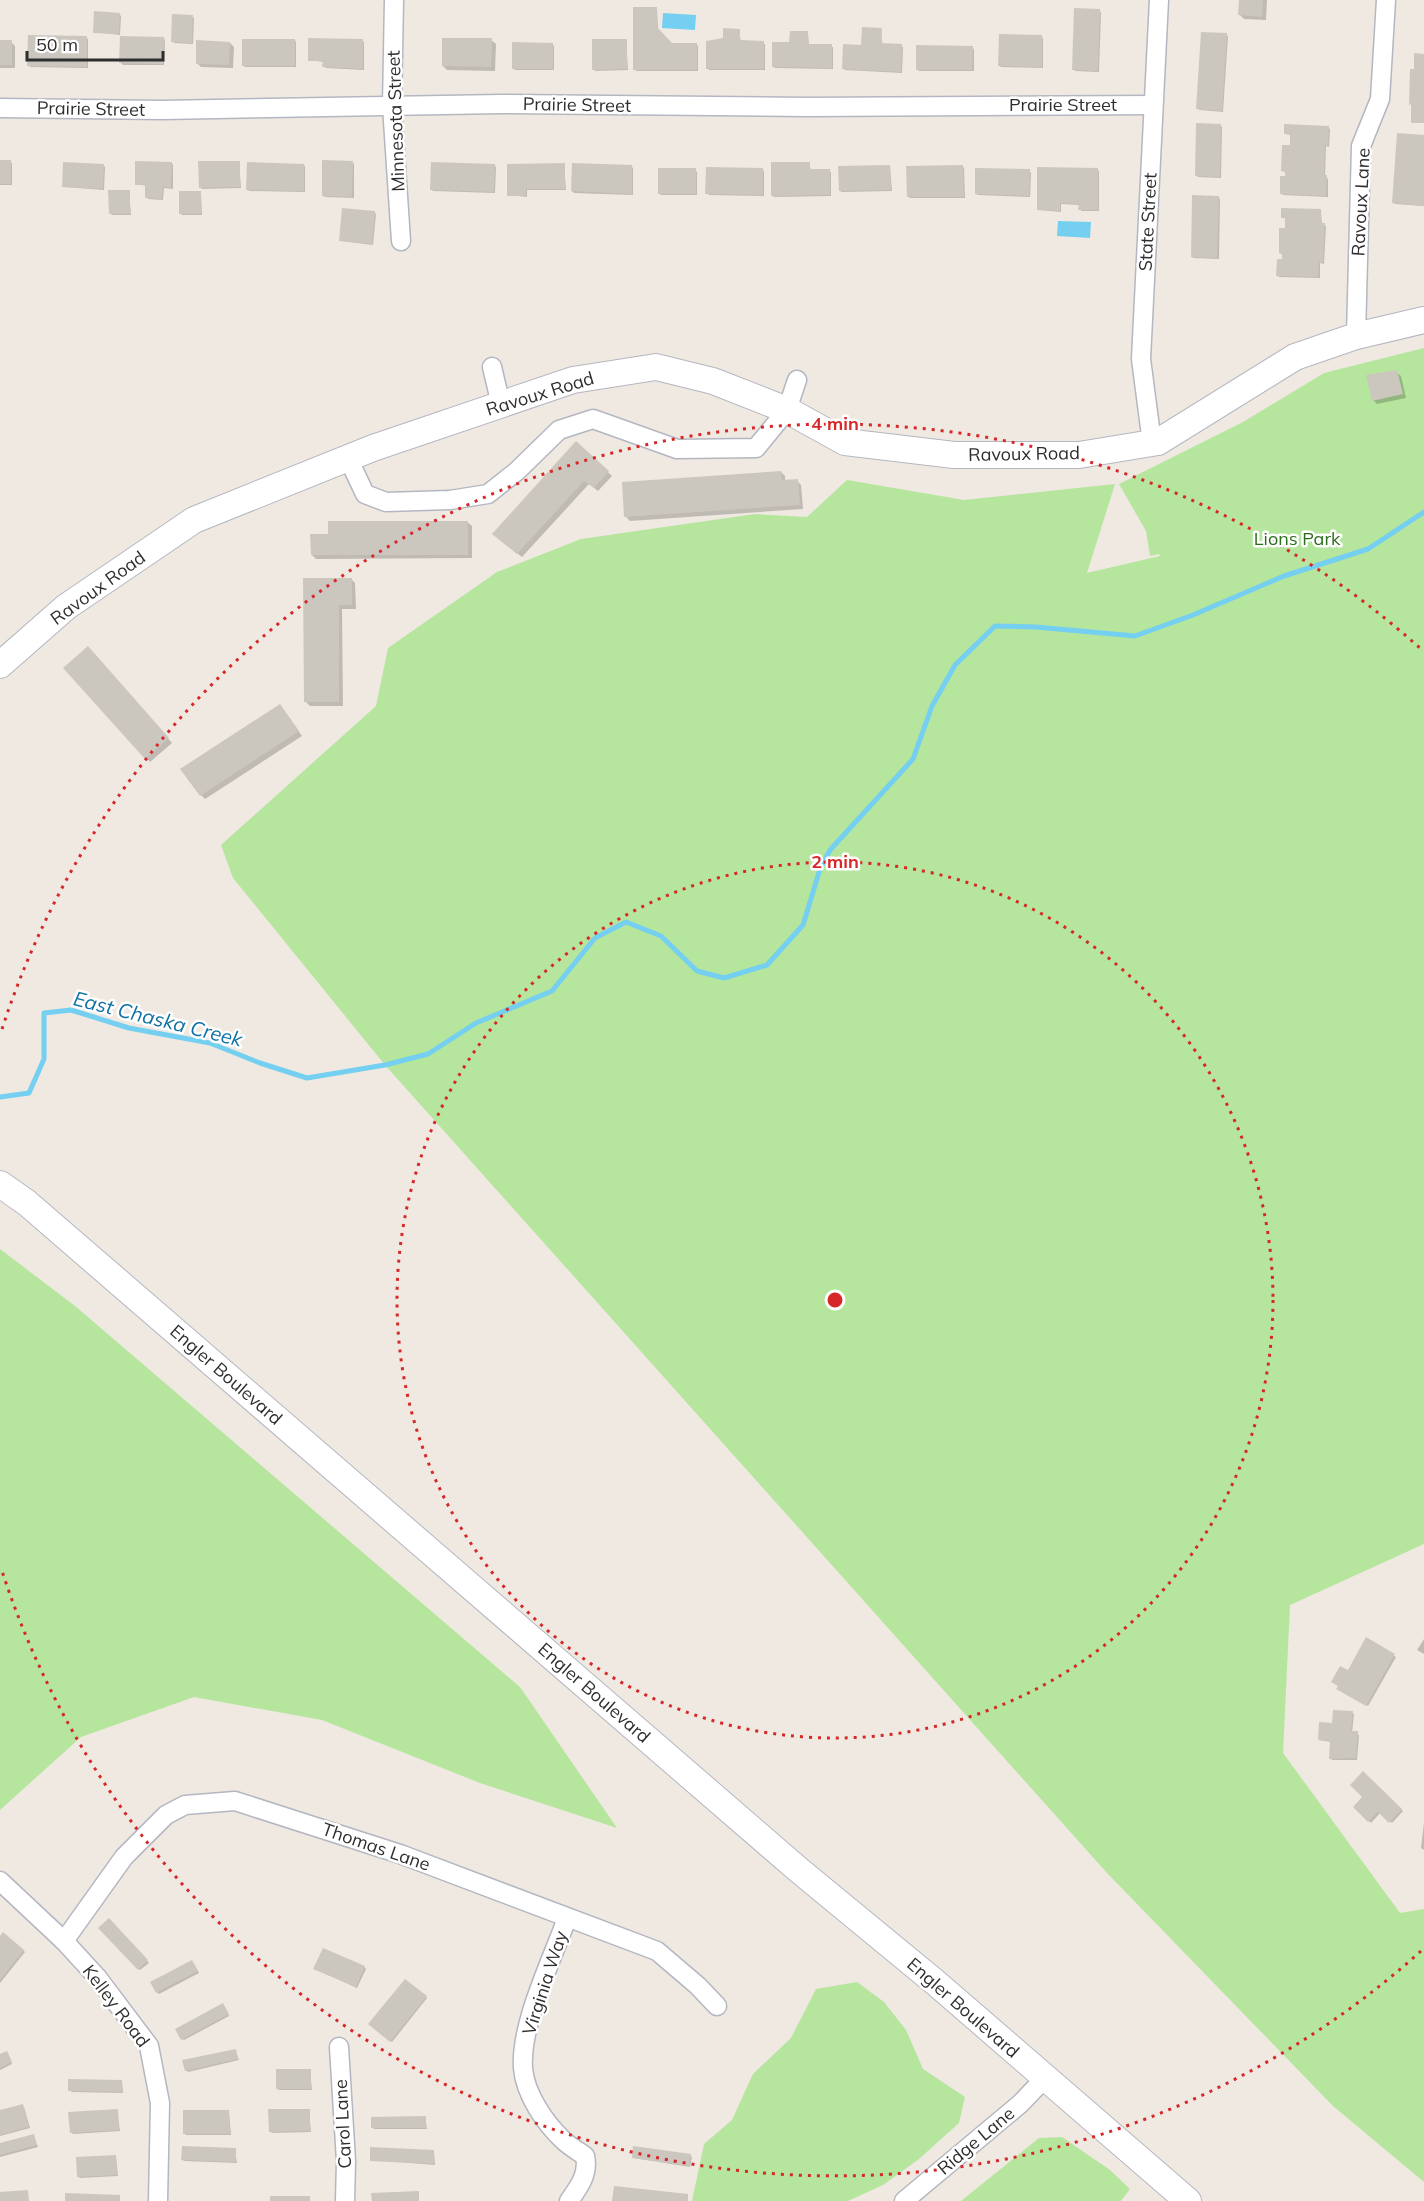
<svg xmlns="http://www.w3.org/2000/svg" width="1424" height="2201" font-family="Mulish,sans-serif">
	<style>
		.green { fill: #b6e59e }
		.water { fill: #75cff0 }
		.shadow { fill: #0003 }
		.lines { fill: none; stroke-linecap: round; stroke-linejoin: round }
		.stream { stroke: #75cff0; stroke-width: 5 }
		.building { fill: #cbc7bf }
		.street-casing { stroke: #b4b7c1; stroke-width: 21 }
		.secondary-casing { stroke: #b4b7c1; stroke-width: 28 }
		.street { stroke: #fff; stroke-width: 18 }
		.secondary { stroke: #fff; stroke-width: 26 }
		.ring { fill: none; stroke: #d62828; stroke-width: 3; stroke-dasharray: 3 6 }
		.labels { text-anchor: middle; stroke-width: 5; stroke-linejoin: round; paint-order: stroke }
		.street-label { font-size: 18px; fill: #2e2e2e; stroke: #fff }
		.park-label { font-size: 18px; fill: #2c6e1b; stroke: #fff }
		.water-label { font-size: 20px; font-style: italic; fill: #0d6fa3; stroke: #fff }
		.centre { fill: #d62828; stroke: #fff; stroke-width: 3 }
		.ring-label { font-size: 18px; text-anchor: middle; font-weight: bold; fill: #d62828; stroke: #fff; stroke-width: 5; stroke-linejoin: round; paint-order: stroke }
	</style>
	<rect width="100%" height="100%" fill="#efe9e1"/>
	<g class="green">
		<polygon points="1424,348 1424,1544 1290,1605 1283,1753 1400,1913 1424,1909 1424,2182 1333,2106 1107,1873 385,1065 233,878 221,845 376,706 388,648 497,572 581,539 755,514 807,517 847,480 964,500 1115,484 1087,573 1160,556 1159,554 1150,556 1146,531 1119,484 1243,422 1324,373"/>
		<polygon points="0,1249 75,1306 520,1687 617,1828 480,1783 322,1720 194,1697 81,1737 0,1810"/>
		<polygon points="857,1982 884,2002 906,2030 923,2069 965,2097 959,2123 919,2159 883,2185 848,2201 692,2201 704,2144 732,2120 753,2074 791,2038 816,1989"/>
		<polygon points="1062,2137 1110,2170 1130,2189 1121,2201 961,2201 1039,2138"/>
	</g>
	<g class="water">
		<polygon points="663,13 696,15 695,30 662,28"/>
		<polygon points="1058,221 1091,222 1090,238 1057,236"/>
	</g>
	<g class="shadow">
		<polygon points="1241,0 1267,0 1266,20 1244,19 1240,15"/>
		<polygon points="657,9 658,30 672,45 697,45 698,46 698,71 637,71 635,70"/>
		<polygon points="1100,11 1101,13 1099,72 1075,71 1074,69"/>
		<polygon points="119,14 121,16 120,35 95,32"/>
		<polygon points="193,17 194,18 193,44 174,43 173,41"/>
		<polygon points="881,29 882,44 903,47 902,73 845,70 843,68 862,46"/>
		<polygon points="739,31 741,42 765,44 765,70 709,70 707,68 724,39"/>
		<polygon points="808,33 809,46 833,47 833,69 775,68 774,67 791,44"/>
		<polygon points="1226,35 1228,36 1223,112 1200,110 1198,109"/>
		<polygon points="1041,37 1043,38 1043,68 1001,67 1000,66"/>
		<polygon points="86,38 88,39 88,68 30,67 29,65"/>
		<polygon points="163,38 165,40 164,65 123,65 121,63"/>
		<polygon points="295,40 296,42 296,67 245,67 243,65"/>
		<polygon points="491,40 496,44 495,71 447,70 443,66"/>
		<polygon points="626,40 628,70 595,71 594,69"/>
		<polygon points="362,41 364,42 364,70 326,68 324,62 309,60"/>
		<polygon points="0,42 11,42 15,46 15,68 0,68"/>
		<polygon points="230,43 234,47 233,68 201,67 197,63"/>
		<polygon points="552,44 554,46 554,70 515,70 514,68"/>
		<polygon points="972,48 974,49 974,71 919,71 917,69"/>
		<polygon points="1220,125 1222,127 1221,178 1198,177 1196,175"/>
		<polygon points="1328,128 1330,129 1329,147 1326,146 1325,177 1328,179 1328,197 1283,195 1281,193 1286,173 1283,171 1291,147 1291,135 1285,134"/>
		<polygon points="1424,137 1424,206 1395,204 1394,203"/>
		<polygon points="0,161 12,163 12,185 0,185"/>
		<polygon points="239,162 241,188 202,189 200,187"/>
		<polygon points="352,162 354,164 354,198 325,197 324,196"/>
		<polygon points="172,163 173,165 173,189 164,188 163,200 148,199 147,186 136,184"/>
		<polygon points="809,164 811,170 831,172 831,196 774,197 772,195"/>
		<polygon points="103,165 105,167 104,190 64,187"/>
		<polygon points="304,165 305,167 305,192 249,191 248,189"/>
		<polygon points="494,165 496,167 495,193 433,191 431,189"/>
		<polygon points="564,165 566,190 527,190 527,197 508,195"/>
		<polygon points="890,166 892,191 842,192 840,191"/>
		<polygon points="632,167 633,168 633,195 574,193 572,191"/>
		<polygon points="963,167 964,168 965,198 910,198 908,196"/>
		<polygon points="695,170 697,172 697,195 661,195 659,193"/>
		<polygon points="762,170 764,171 764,196 709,195 707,193"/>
		<polygon points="1097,170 1099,171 1099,211 1081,211 1080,205 1061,204 1061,212 1039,210"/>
		<polygon points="1029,171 1031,173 1030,197 978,195 976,194"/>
		<polygon points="129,191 131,215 112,215 110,213"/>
		<polygon points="201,193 202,215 182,215 180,213"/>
		<polygon points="1218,197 1220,199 1219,259 1194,258 1192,257"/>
		<polygon points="1321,211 1322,225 1326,226 1324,264 1320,263 1320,278 1279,277 1278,275 1283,261 1283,255 1280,253 1286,230 1286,219 1282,217"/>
		<polygon points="374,212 376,214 373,245 341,241"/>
		<polygon points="1396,372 1401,376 1406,398 1377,404 1373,400"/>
		<polygon points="576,443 612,476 598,491 589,484 522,557 498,538"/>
		<polygon points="781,472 785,476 785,482 797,481 801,485 803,509 630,521 626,517"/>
		<polygon points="467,522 472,526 472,558 316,559 312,555"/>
		<polygon points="305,579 351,579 355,583 356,609 342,609 343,706 310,706 306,702"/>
		<polygon points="92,652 172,743 150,762 65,668"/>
		<polygon points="280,705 302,736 205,799 201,795"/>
		<polygon points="1367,1639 1396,1657 1368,1706 1339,1690"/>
		<polygon points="1424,1639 1424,1654 1417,1650"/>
		<polygon points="1352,1713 1354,1714 1352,1733 1359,1735 1357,1760 1332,1760 1330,1758 1331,1742 1319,1740 1334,1725"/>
		<polygon points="1363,1774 1403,1811 1392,1823 1381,1812 1371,1823 1355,1807 1364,1797"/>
		<polygon points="1424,1823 1424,1850 1421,1848"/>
		<polygon points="109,1920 149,1963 140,1970 100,1928"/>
		<polygon points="3,1934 25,1952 0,1983 0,1938"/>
		<polygon points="194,1964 199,1973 159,1994 157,1992"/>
		<polygon points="364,1967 366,1969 357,1988 315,1969"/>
		<polygon points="405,1981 427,1998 392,2042 370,2024"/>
		<polygon points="224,2006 229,2016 184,2040 182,2039"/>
		<polygon points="235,2050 239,2060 188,2072 186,2070"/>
		<polygon points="8,2054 12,2064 0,2070 0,2055"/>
		<polygon points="310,2070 312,2090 279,2090 278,2089"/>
		<polygon points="122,2081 123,2093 72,2092 70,2090"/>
		<polygon points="24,2107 30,2128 0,2136 0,2112"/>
		<polygon points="117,2111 120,2131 73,2134 71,2132"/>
		<polygon points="309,2111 311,2132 272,2133 270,2131"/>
		<polygon points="229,2112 231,2135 186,2135 185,2134"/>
		<polygon points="425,2117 427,2129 374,2129 373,2128"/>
		<polygon points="33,2135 38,2147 0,2157 0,2144"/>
		<polygon points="235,2150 237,2163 184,2161 183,2160"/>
		<polygon points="434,2152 435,2165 371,2160"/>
		<polygon points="690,2156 692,2157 690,2167 634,2158"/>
		<polygon points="116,2157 118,2176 80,2178 78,2176"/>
	</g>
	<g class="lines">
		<polyline class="stream" points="0,1097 29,1093 44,1059 44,1013 71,1010 129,1028 210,1043 260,1063 307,1078 385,1065 428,1054 476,1023 552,991 595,938 626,922 661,936 697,971 724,978 767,965 803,925 820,869 830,850 913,759 932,706 955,665 995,626 1036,627 1135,636 1193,615 1284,576 1368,549 1424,512"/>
	</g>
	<g class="building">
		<polygon points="1239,0 1263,0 1262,17 1238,15"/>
		<polygon points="633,7 657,7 657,27 672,43 697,43 697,70 633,70"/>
		<polygon points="1074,8 1100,9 1098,71 1072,70"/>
		<polygon points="94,11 120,13 119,34 93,33"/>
		<polygon points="172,14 193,15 192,43 171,42"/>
		<polygon points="862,27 882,28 881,43 902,44 901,72 842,69 843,44 861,45"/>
		<polygon points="723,28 740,29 740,40 764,41 764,69 706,69 706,41 723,38"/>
		<polygon points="790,31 808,31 808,44 832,44 832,68 772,67 772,42 789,42"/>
		<polygon points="1201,32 1227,33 1222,111 1196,109"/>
		<polygon points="999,34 1042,35 1042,67 998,66"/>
		<polygon points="28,35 87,36 87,67 27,66"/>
		<polygon points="120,36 164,37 163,64 119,63"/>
		<polygon points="308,38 363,39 363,69 322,67 323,61 308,61"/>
		<polygon points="442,38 492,38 491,67 442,66"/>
		<rect x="242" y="39" width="53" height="27"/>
		<polygon points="592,39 627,39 627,69 592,70"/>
		<rect x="0" y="40" width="12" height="25"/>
		<polygon points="196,40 230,42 229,65 196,64"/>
		<polygon points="512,42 553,43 553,69 512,69"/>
		<polygon points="916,45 973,46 972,70 916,70"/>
		<polygon points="1414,53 1424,54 1424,123 1411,123 1411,104 1409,105 1410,69 1414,69"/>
		<polygon points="1196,123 1221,124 1220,177 1195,176"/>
		<polygon points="1284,124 1329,126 1328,146 1325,145 1324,175 1327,175 1326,196 1280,194 1280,176 1285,176 1285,172 1281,171 1282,145 1290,145 1290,134 1284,134"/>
		<polygon points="1397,133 1424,135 1424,206 1392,203"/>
		<rect x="0" y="160" width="11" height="24"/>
		<polygon points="322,160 353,161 352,197 322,196"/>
		<polygon points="135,161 172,162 171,188 163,187 162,199 145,198 145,185 135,185"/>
		<polygon points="198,161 240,161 240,187 199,188"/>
		<polygon points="63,162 104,164 103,189 62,187"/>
		<polygon points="247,162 304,164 304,191 246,190"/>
		<polygon points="431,162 495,164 494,192 430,190"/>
		<polygon points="771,162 810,162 810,169 830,169 830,195 771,196"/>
		<polygon points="565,163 565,189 526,189 526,196 507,196 507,164"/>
		<polygon points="572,163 632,165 632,194 571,191"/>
		<polygon points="890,165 891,190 839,191 838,166"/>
		<polygon points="963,165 964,197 907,197 906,166"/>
		<polygon points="706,167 763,168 763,195 705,194"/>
		<polygon points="1037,167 1098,168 1098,210 1078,210 1079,204 1060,203 1060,211 1037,210"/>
		<rect x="658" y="168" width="38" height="26"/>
		<polygon points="975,168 1030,169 1029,196 975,194"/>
		<polygon points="108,190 130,190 130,214 109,214"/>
		<rect x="179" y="191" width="22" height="23"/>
		<polygon points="1192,195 1219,196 1217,258 1191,257"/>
		<polygon points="342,208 375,211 372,244 339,241"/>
		<polygon points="1281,208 1321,209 1321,223 1325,223 1323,263 1319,262 1318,277 1276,276 1277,259 1282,259 1282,254 1279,253 1279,228 1285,228 1285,218 1281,218"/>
		<polygon points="1397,370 1403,394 1372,401 1366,375"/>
		<polygon points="576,441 609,471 594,488 584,481 517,554 492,534"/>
		<polygon points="781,471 782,480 798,479 800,505 624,517 622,482"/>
		<polygon points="328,521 468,521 468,555 311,555 310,534 328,534"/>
		<polygon points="303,578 352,578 352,605 339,605 339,702 304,702"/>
		<polygon points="88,646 169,738 145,759 63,668"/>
		<polygon points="280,704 299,731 200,796 180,769"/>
		<polygon points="1366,1637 1395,1654 1366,1706 1336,1689 1338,1686 1331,1682 1340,1666 1348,1670"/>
		<polygon points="1333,1710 1353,1711 1351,1731 1358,1731 1356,1758 1329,1759 1330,1741 1318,1740 1319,1722 1332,1723"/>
		<polygon points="1363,1771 1402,1809 1389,1823 1378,1812 1368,1822 1353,1807 1362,1797 1350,1785"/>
		<polygon points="109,1918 148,1960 138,1970 98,1928"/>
		<polygon points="3,1932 24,1950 0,1980 0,1936"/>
		<polygon points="323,1948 365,1966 356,1987 313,1969"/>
		<polygon points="192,1960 198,1971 156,1993 150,1982"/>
		<polygon points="405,1979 427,1996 390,2042 368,2024"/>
		<polygon points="223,2003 229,2014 181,2040 175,2029"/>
		<polygon points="236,2049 238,2059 185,2071 182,2060"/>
		<polygon points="7,2051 12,2062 0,2068 0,2054"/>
		<rect x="276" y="2069" width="35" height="20"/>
		<polygon points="68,2079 122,2080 122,2092 68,2091"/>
		<polygon points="23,2104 29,2127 0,2135 0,2110"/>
		<polygon points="118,2109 119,2130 70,2133 68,2112"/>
		<polygon points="268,2109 310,2109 310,2131 269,2132"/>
		<polygon points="183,2110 229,2110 230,2134 183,2134"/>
		<polygon points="426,2116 426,2128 371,2128 371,2117"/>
		<polygon points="34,2134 37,2145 0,2155 0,2143"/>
		<polygon points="182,2146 236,2148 236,2162 181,2160"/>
		<polygon points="633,2146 691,2154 689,2166 632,2158"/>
		<polygon points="370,2147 434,2150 434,2164 370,2161"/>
		<polygon points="116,2155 117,2175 77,2177 76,2157"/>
		<polygon points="614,2186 688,2194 688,2201 612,2201"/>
		<polygon points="28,2190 29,2201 0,2201 0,2192"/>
		<polygon points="419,2191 419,2201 372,2201 371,2193"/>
		<polygon points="65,2193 120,2195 120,2201 65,2201"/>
		<rect x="270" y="2196" width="40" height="5"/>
	</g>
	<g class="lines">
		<g class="street-casing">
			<g id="street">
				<polyline points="394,0 392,106 401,241"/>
				<polyline points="0,108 162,110 501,104 806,107 1153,105"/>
				<polyline points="1356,336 1361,146 1380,99 1386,0"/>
				<polyline points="492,367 501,405"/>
				<polyline points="1152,443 1141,359 1159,0"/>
				<polyline points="348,458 365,494 386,502 450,500 488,494 517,471 559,430 593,419 677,449 756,448 787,410 797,380"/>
				<polyline points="0,1881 64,1941 97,1977 149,2046 160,2103 158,2201"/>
				<path d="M567,1918c-15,42 -47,106 -44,150 2,26 22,55 40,72 6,6 15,11 22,16 4,18 -6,31 -16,45"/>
				<polyline points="64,1941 124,1857 166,1815 185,1805 235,1801 400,1854 657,1951 698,1986 717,2006"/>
				<polyline points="339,2047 346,2161 345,2201"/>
				<polyline points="904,2201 1020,2104 1045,2078"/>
			</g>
		</g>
		<g class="secondary-casing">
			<g id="secondary">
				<polyline points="0,665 66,607 194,520 373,448 573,380 656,367 713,381 787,410 845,442 954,455 1079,455 1158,442 1295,357 1356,336 1424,320"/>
				<polyline points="0,1184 27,1203 800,1871 936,1983 1188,2201"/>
			</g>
		</g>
		<use href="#street" class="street"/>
		<use href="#secondary" class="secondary"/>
	</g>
	<g class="ring">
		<circle cx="835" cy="1300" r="438"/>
		<path d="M1421 1951A876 876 0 0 1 2 1571M2 1029A876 876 0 0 1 1421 649"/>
	</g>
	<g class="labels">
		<g class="street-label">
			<text transform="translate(577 105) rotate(1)" y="6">Prairie Street</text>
			<text x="1063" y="111">Prairie Street</text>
			<text transform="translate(91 109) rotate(1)" y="6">Prairie Street</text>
			<text transform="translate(396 121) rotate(-92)" y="6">Minnesota Street</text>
			<text transform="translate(1361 202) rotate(-87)" y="6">Ravoux Lane</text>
			<text transform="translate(1148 222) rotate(-87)" y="6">State Street</text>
			<text transform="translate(540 394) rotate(-17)" y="6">Ravoux Road</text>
			<text transform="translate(1024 454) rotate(-1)" y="6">Ravoux Road</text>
			<text transform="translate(98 588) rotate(-36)" y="6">Ravoux Road</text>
			<text transform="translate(226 1375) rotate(41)" y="6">Engler Boulevard</text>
			<text transform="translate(594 1693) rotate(41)" y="6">Engler Boulevard</text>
			<text transform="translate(376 1847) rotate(19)" y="6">Thomas Lane</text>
			<text transform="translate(545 1983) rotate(-72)" y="6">Virginia Way</text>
			<text transform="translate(116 2006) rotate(53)" y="6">Kelley Road</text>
			<text transform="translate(963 2008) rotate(41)" y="6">Engler Boulevard</text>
			<text transform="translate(343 2124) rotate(-93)" y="6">Carol Lane</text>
			<text transform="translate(976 2141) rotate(-40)" y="6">Ridge Lane</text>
		</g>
		<g class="park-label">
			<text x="1297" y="545">Lions Park</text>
		</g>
		<g class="water-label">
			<text transform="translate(158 1019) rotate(14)" y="7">East Chaska Creek</text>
		</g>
	</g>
	<circle cx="835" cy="1300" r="9" class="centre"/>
	<g class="ring-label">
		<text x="835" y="430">4 min</text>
		<text x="835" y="868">2 min</text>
	</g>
	<path d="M27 51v9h136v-9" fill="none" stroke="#2e2e2e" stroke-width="3"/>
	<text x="36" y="51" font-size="18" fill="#2e2e2e" stroke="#ffffff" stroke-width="4.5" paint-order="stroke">50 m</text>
</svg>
